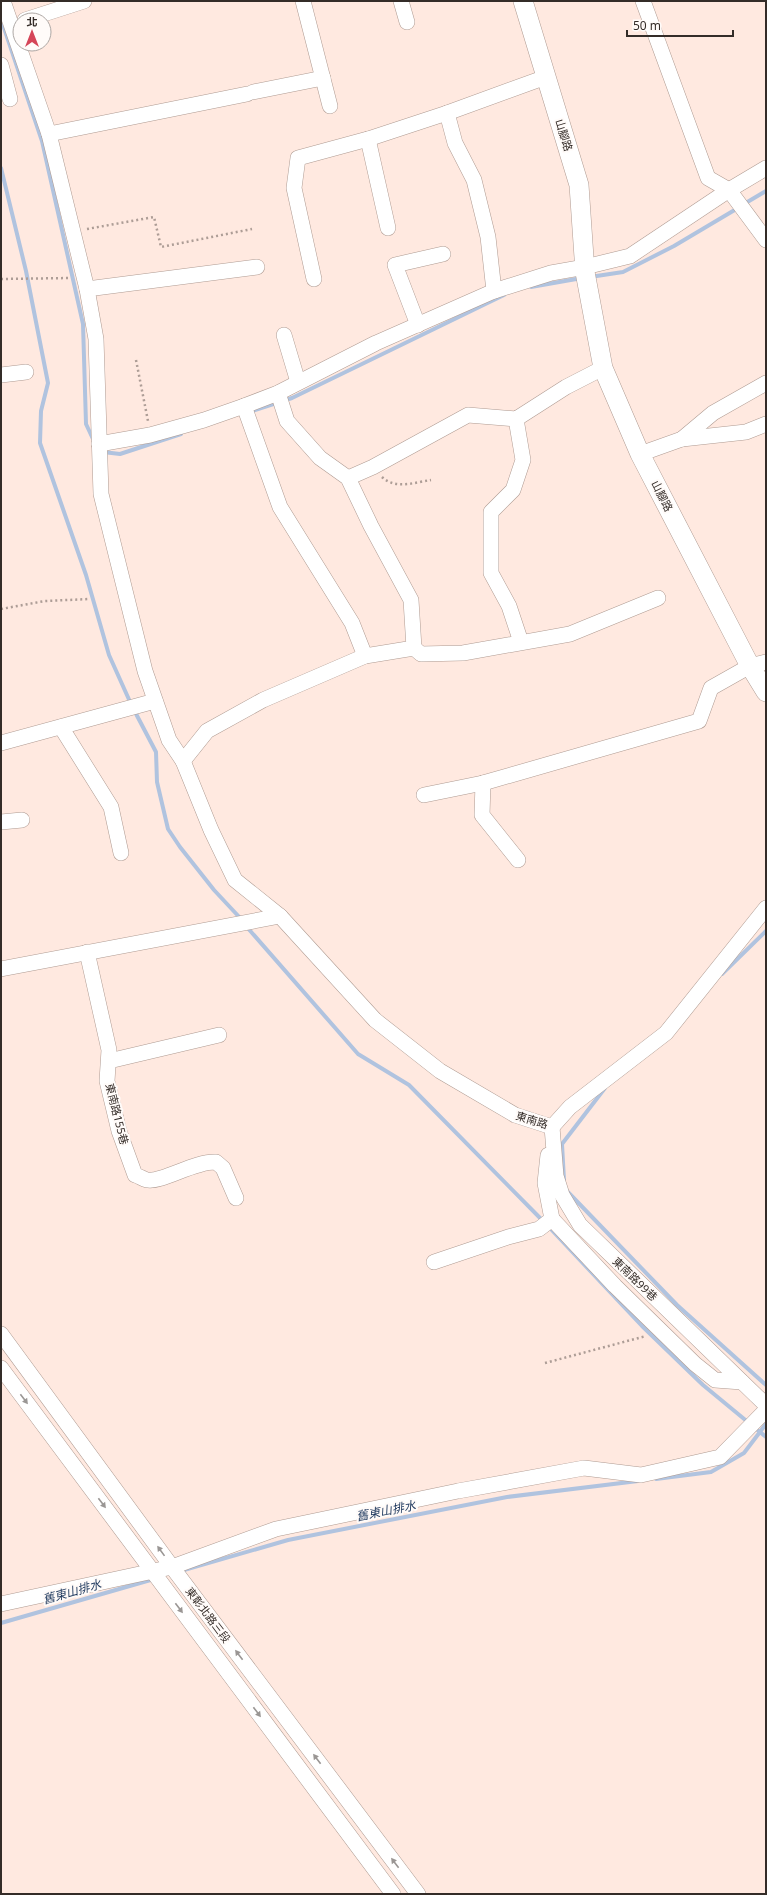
<svg xmlns="http://www.w3.org/2000/svg" width="767" height="1895" font-family="'Noto Sans','Noto Sans TC',sans-serif">
	<style>
		.lines { fill: none; stroke-linecap: round; stroke-linejoin: round }
		.stream { stroke: #b0c3df; stroke-width: 4 }
		.minor-casing { stroke: #af9b92; stroke-width: 16 }
		.major-casing { stroke: #af9b92; stroke-width: 20 }
		.path { stroke: #ad9d96; stroke-width: 2.5; stroke-dasharray: 2 3; stroke-linecap: butt }
		.minor { stroke: #fff; stroke-width: 15 }
		.major { stroke: #fff; stroke-width: 19 }
		.oneway { fill: #9a9694 }
		.labels { text-anchor: middle; stroke-width: 4; stroke-linejoin: round; paint-order: stroke }
		.street-label { font-size: 11px; fill: #342c28; stroke: #fffbf9 }
		.water-label { font-size: 12px; font-style: italic; fill: #1b355b; stroke: #fffbf9 }
	</style>
	<rect width="100%" height="100%" fill="#ffe9e0"/>
	<g class="lines">
		<g class="stream">
			<polyline points="1,19 42,141 83,324 86,424 93,439"/>
			<polyline points="1,168 26,271 48,383 41,411 40,443 86,575 109,655 131,704"/>
			<polyline points="744,204 766,191"/>
			<polyline points="590,277 623,272 674,246 738,208"/>
			<polyline points="531,287 582,278"/>
			<polyline points="249,412 292,398 504,295"/>
			<polyline points="103,452 120,454 181,434"/>
			<polyline points="134,710 156,752 157,782 168,829 180,847 214,890 242,920"/>
			<polyline points="246,926 358,1054 409,1085 543,1221"/>
			<polyline points="722,974 766,931"/>
			<polyline points="564,1180 562,1144 605,1088"/>
			<polyline points="565,1189 677,1305 766,1385"/>
			<polyline points="548,1226 642,1326 703,1385 749,1423"/>
			<polyline points="754,1427 766,1437"/>
			<polyline points="656,1479 711,1472 744,1453 766,1424"/>
			<polyline points="184,1570 288,1540 507,1497 638,1481"/>
			<polyline points="1,1623 154,1579"/>
		</g>
		<g class="minor-casing">
			<g id="minor">
				<polyline points="3,1 49,134 87,289 96,339 101,494 145,671 169,740 183,761 211,830 235,880 280,916 375,1020 440,1071 515,1115 552,1127"/>
				<polyline points="303,1 330,106"/>
				<polyline points="401,1 407,22"/>
				<polyline points="643,1 708,178 729,190 766,240"/>
				<polyline points="25,20 84,1"/>
				<polyline points="1,65 10,99"/>
				<polyline points="253,92 323,78"/>
				<polyline points="447,113 455,143 474,180 488,237 494,291"/>
				<polyline points="49,134 247,94"/>
				<polyline points="368,139 388,228"/>
				<polyline points="314,279 294,188 298,158 368,139 447,113 546,77"/>
				<polyline points="87,289 257,267"/>
				<polyline points="418,325 395,265 443,254"/>
				<polyline points="284,335 298,382"/>
				<polyline points="1,375 26,372"/>
				<polyline points="278,393 287,421 320,458 348,478 371,526 411,600 414,648"/>
				<polyline points="244,406 280,507 352,623 365,656"/>
				<polyline points="516,419 523,460 513,490 491,512 491,573 509,606 521,642"/>
				<polyline points="682,439 746,432 766,424"/>
				<polyline points="99,444 150,435 204,420 244,406 278,393 376,343 494,291 551,273 585,267 630,256 729,190 766,168"/>
				<polyline points="640,454 682,439 713,413 766,383"/>
				<polyline points="348,478 373,467 468,415 516,419 566,387 603,368"/>
				<polyline points="61,727 111,807 121,853"/>
				<polyline points="1,743 155,701"/>
				<polyline points="183,761 207,731 263,700 365,656 414,648 421,654 463,653 570,634 658,598"/>
				<polyline points="483,783 482,815 518,860"/>
				<polyline points="424,795 483,783 699,721 711,688 750,666 766,662"/>
				<polyline points="1,822 22,820"/>
				<path d="M87,952l22,98 -2,31 12,50 16,44c4,1 8,4 12,5 15,3 47,-19 69,-18l7,6 13,30"/>
				<polyline points="1,969 280,916"/>
				<polyline points="109,1061 219,1035"/>
				<polyline points="552,1127 556,1176 562,1195 580,1225 766,1405"/>
				<polyline points="552,1127 570,1107 666,1033 766,908"/>
				<polyline points="552,1219 615,1286 695,1364 715,1380 742,1382"/>
				<polyline points="434,1262 508,1237 539,1229 552,1219 545,1183 548,1155"/>
				<polyline points="1,1334 172,1567 418,1894"/>
				<polyline points="1,1368 393,1894"/>
				<polyline points="1,1604 172,1567 276,1529 458,1491 584,1468 641,1475 720,1457 766,1410"/>
			</g>
		</g>
		<g class="major-casing">
			<polyline id="major" points="523,1 579,185 585,272 603,368 640,454 750,666 766,692"/>
		</g>
		<g class="path">
			<polyline points="87,229 154,217 161,247 252,229"/>
			<polyline points="1,279 70,278"/>
			<polyline points="136,360 148,421"/>
			<path d="M382,477c13,13 34,5 49,3"/>
			<polyline points="1,609 45,601 90,599"/>
			<polyline points="545,1363 646,1336"/>
		</g>
		<use href="#minor" class="minor"/>
		<use href="#major" class="major"/>
	</g>
	<defs><path id="oneway-solid" d="M-6-.8H1V-3.2L6.5 0L1 3.2V.8H-6Z"/></defs>
	<g class="oneway">
		<use href="#oneway-solid" transform="translate(24 1399) rotate(53)"/>
		<use href="#oneway-solid" transform="translate(102 1503) rotate(53)"/>
		<use href="#oneway-solid" transform="translate(161 1551) rotate(-126)"/>
		<use href="#oneway-solid" transform="translate(179 1608) rotate(53)"/>
		<use href="#oneway-solid" transform="translate(239 1655) rotate(-127)"/>
		<use href="#oneway-solid" transform="translate(257 1712) rotate(53)"/>
		<use href="#oneway-solid" transform="translate(317 1759) rotate(-127)"/>
		<use href="#oneway-solid" transform="translate(395 1863) rotate(-127)"/>
	</g>
	<g class="labels">
		<g class="street-label">
			<text transform="translate(564 135) rotate(73)" y="4">山腳路</text>
			<text transform="translate(662 496) rotate(63)" y="4">山腳路</text>
			<text transform="translate(117 1114) rotate(76)" y="4">東南路155巷</text>
			<text transform="translate(532 1120) rotate(17)" y="4">東南路</text>
			<text transform="translate(635 1279) rotate(44)" y="4">東南路99巷</text>
			<text transform="translate(208 1615) rotate(53)" y="4">東彰北路三段</text>
		</g>
		<g class="water-label">
			<text transform="translate(386 1511) rotate(-11)" y="4">舊東山排水</text>
			<text transform="translate(72 1592) rotate(-16)" y="4">舊東山排水</text>
		</g>
	</g>
	<rect width="767" height="1895" fill="none" stroke="#342c28" stroke-width="4"/>
	<g transform="translate(32 32)"><circle r="19" fill="#fffbf9" stroke="#aea8a5"/>
	<path d="M0-3L7 15L0 10L-7 15Z" fill="#d54558"/>
	<text y="-6" font-size="11" font-weight="bold" text-anchor="middle" fill="#342c28">北</text>
	</g>
	<path d="M627 30v6h106v-6" fill="none" stroke="#342c28" stroke-width="2"/>
	<text x="633" y="30" font-size="12" fill="#342c28" stroke="#fffbf9" stroke-width="3" paint-order="stroke">50 m</text>
</svg>
